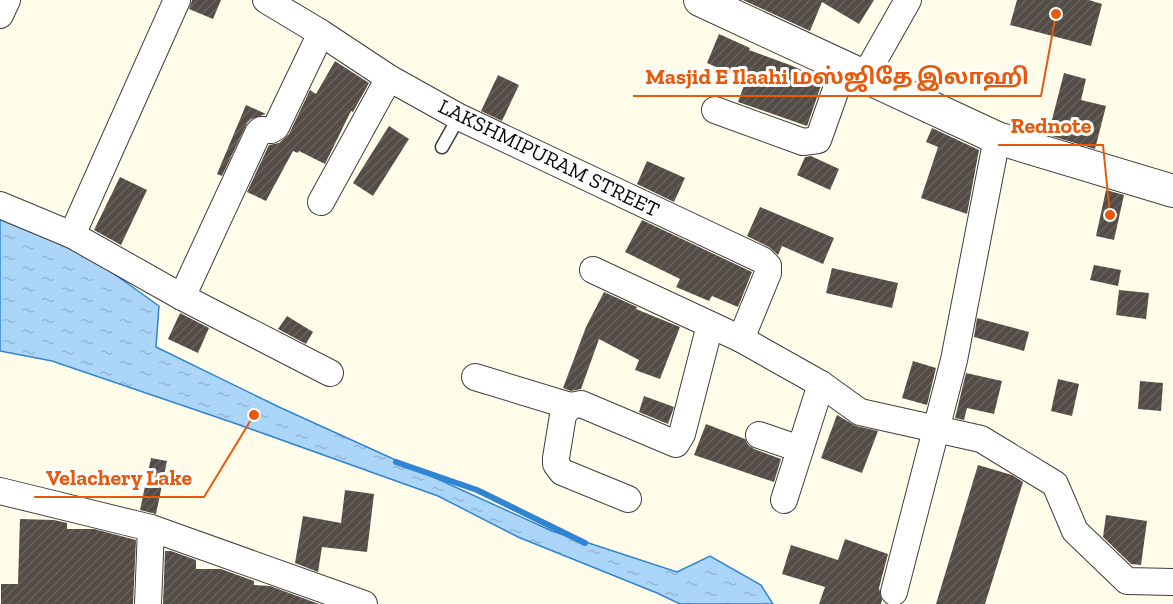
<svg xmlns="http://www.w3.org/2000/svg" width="1173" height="604" font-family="'Zilla Slab','Noto Sans Tamil',serif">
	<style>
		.water { fill: url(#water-ripples); stroke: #3085d2; stroke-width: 1.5 }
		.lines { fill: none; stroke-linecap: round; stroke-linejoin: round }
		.stream { stroke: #3085d2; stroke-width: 6 }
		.building { fill: url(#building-hatch) }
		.service-casing { stroke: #3e3e3e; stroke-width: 15 }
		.minor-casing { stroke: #3e3e3e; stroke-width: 28 }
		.tertiary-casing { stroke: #3e3e3e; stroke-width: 34 }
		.service { stroke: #fff; stroke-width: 12 }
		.minor { stroke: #fff; stroke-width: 26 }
		.tertiary { stroke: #fff; stroke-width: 32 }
		.labels { text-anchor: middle; stroke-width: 6; stroke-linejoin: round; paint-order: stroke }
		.street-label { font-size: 21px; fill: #0b0b0b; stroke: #fff }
		.leader { fill: none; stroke: #e8590c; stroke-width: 2 }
		.callout-dot { fill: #e8590c; stroke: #fff; stroke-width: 2 }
		.callout-label { font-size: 22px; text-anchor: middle; font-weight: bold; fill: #e8590c; stroke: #fff; stroke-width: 6; stroke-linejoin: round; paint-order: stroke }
	</style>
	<defs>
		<pattern id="water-ripples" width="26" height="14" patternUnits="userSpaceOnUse" patternTransform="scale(1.5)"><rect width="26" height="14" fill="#acd6f9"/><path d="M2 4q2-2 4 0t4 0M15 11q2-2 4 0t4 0" fill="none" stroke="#93b6d4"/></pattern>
		<pattern id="building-hatch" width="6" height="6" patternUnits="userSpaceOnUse" patternTransform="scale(1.5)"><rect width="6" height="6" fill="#544d47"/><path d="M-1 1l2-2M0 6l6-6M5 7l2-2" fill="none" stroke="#68625d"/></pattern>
	</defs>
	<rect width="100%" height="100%" fill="#fffdea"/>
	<polygon class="water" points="0,216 78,248 159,306 156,347 279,407 552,531 677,572 710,556 761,585 773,604 680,604 657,593 518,537 438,496 234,423 52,361 0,351"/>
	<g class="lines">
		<polyline class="stream" points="396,462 477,490 585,543"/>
	</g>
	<g class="building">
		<polygon points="192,0 221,0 213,19 189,9"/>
		<polygon points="743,0 874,0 859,24 822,2 810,31"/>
		<polygon points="1017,0 1089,0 1102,4 1091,46 1010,25"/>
		<polygon points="719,34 750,48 749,50 790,65 804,71 804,73 823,80 807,126 738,102 746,80 707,63"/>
		<polygon points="335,61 369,83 353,112 351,111 325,164 299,151 298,153 293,151 266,201 247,192 269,145 279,143 289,134 310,90 316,94"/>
		<polygon points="1064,73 1086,79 1081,100 1106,106 1095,149 1048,135"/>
		<polygon points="498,75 519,85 502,121 481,111"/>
		<polygon points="246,105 266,114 251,119 247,123 222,176 217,174"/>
		<polygon points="389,126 409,139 373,196 353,183"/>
		<polygon points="932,128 979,150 967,214 921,198 938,147 926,142"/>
		<polygon points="811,156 839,169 830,190 797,175 805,157"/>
		<polygon points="647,161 685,178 674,202 637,184"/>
		<polygon points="120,177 147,190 121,245 94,230"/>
		<polygon points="1106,190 1124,195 1114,240 1096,236"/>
		<polygon points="760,207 834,238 823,264 782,246 778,255 769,247 747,236"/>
		<polygon points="642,220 752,272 738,307 712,296 709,301 676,287 680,279 625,252"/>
		<polygon points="1094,265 1121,270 1118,286 1090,280"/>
		<polygon points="832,268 898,283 892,308 826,293"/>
		<polygon points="1119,290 1149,293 1146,319 1116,315"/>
		<polygon points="604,292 637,307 636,309 680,327 660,379 635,370 639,360 599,339 581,389 571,391 563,388 586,327"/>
		<polygon points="180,313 209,328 198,353 168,339"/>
		<polygon points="287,316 313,332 306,344 278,329"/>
		<polygon points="977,318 1029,332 1024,351 974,337"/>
		<polygon points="913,361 936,368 927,405 902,398"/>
		<polygon points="966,373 1002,381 994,414 967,408 964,420 955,418"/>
		<polygon points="1058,379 1079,384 1072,416 1051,411"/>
		<polygon points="1140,381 1163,383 1161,411 1138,409"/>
		<polygon points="644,396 674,407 668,424 639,412"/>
		<polygon points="837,415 856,426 878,431 862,473 821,458"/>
		<polygon points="706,424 745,439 748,445 754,449 781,459 774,482 694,455"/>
		<polygon points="151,458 167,461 156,514 140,510"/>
		<polygon points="978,465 1012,475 1023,482 985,604 936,604"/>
		<polygon points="345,490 374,494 367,552 322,547 318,572 295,563 303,516 341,523"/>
		<polygon points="1106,515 1147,521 1141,565 1131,564 1103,537"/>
		<polygon points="20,519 54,520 67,523 67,529 94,529 136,540 133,604 1,604 1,584 18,584"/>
		<polygon points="845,539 888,554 879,588 882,600 881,604 819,604 825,587 782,574 791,545 838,560"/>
		<polygon points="165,551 171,551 196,560 196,569 221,569 254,581 254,585 270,586 319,604 163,604"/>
	</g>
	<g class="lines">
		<g class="service-casing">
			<polyline id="service" points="442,147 459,117"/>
		</g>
		<g class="minor-casing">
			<g id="minor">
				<polyline points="266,0 321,33 389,78 459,117 762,260 768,266 768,273 741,339"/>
				<polyline points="0,15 7,0"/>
				<polyline points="865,76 908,0"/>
				<polyline points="715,110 803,142 818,140 844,67"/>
				<polyline points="321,202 389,78"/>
				<polyline points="0,205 72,235 182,297 330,373"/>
				<polyline points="72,235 177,0"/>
				<polyline points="593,270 741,339 821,384 860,412 981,439 1055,484 1075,531 1127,581 1173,582"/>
				<polyline points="182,297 258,133 261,130 271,130 276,127 321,33"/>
				<polyline points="475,377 570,406"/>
				<polyline points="759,435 800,449"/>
				<polyline points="0,491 151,528 364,604"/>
				<polyline points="628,499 562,472 556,464 556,458 563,415 570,406 581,404 676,444 682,434 710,325"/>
				<polyline points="784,500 821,384"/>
				<polyline points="894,592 954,360 997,138"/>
				<polyline points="148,604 151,528"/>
			</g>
		</g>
		<g class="tertiary-casing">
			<polyline id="tertiary" points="700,0 997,138 1173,191"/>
		</g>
		<use href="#service" class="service"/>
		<use href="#minor" class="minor"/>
		<use href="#tertiary" class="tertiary"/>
	</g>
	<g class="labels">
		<g class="street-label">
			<text transform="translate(549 158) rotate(26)" y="7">LAKSHMIPURAM STREET</text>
		</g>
	</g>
	<path class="leader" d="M1056 14L1041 96H633M1110 215L1103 145H998M254 415L204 497H34"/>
	<g class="callout-dot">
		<circle cx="1056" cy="14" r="6"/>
		<circle cx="1110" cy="215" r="6"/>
		<circle cx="254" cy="415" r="6"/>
	</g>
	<g class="callout-label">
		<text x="837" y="84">Masjid E Ilaahi மஸ்ஜிதே இலாஹி</text>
		<text x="1051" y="133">Rednote</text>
		<text x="119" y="485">Velachery Lake</text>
	</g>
</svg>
